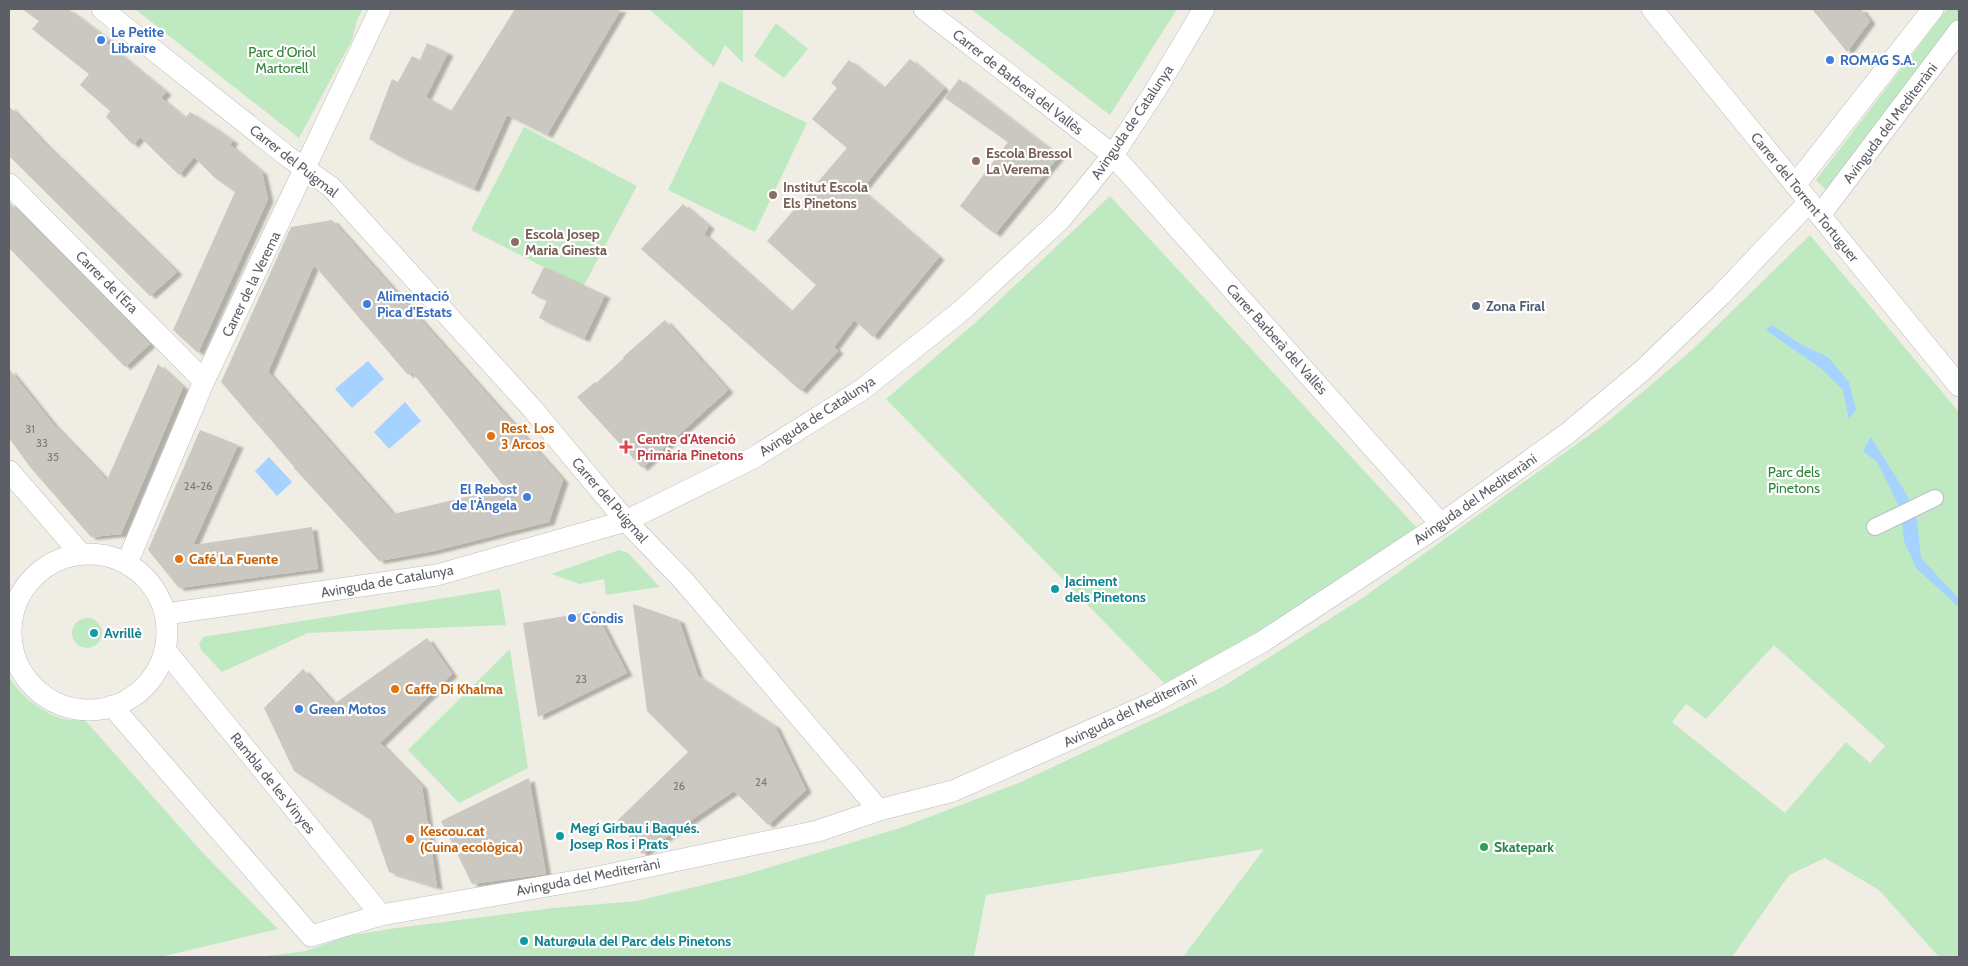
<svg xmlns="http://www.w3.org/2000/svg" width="1968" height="966" font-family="Cabin,sans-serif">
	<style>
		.green { fill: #bfe9c1; fill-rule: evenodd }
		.water { fill: #a5d2ff }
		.building { fill: #cbc8c1; fill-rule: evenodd; filter: url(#shadow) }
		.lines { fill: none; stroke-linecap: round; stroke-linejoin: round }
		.pedestrian-casing { stroke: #b9bcc1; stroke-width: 18 }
		.minor-casing { stroke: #b9bcc1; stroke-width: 22 }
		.pedestrian { stroke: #fff; stroke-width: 16 }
		.minor { stroke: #fff; stroke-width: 21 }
		.shop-dot { fill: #3f7fe0; stroke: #fff; stroke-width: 2 }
		.education-dot { fill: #8d6e63; stroke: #fff; stroke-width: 2 }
		.service-dot { fill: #5c6f8a; stroke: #fff; stroke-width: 2 }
		.food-dot { fill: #e8710a; stroke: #fff; stroke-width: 2 }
		.health-dot { fill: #e0444e; stroke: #fff; stroke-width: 2 }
		.culture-dot { fill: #0f9aa8; stroke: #fff; stroke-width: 2 }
		.leisure-dot { fill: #2e9e5b; stroke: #fff; stroke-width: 2 }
		.labels { text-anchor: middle; stroke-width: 4.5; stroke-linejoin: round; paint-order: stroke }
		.number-label { font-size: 11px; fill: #787a7d }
		.shop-label { font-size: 14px; font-weight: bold; fill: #366cbe; stroke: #fff; text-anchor: start }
		.park-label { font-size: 14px; fill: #2e8337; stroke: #fff }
		.street-label { font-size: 14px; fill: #5c6066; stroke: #fff }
		.education-label { font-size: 14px; font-weight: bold; fill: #785e54; stroke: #fff; text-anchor: start }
		.service-label { font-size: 14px; font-weight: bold; fill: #4e5e75; stroke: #fff; text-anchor: start }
		.food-label { font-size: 14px; font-weight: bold; fill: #c56008; stroke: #fff; text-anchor: start }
		.health-label { font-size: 14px; font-weight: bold; fill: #be3a42; stroke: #fff; text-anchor: start }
		.culture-label { font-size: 14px; font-weight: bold; fill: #0d838f; stroke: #fff; text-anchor: start }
		.leisure-label { font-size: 14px; font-weight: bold; fill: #27864d; stroke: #fff; text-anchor: start }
	</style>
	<defs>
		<filter id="shadow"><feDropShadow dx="5.5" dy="3" stdDeviation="1" flood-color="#0004"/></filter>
	</defs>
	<rect width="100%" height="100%" fill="#f0eee4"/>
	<g class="green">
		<polygon points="135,9 363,9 357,20 352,40 299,138"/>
		<polygon points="649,9 743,9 743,63 725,45 714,67"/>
		<polygon points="971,9 1177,9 1110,115"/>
		<polygon points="1947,9 1959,9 1959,19 1827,191 1816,180"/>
		<polygon points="776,23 808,49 784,78 754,56"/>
		<polygon points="720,81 807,123 755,232 668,190"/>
		<polygon points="524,127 637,186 583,287 471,230"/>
		<polygon points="1110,196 1417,528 1261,633 1165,684 886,399 975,323"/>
		<path d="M1810,235l149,177v545h-20l-60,-67 -54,-32 -36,17 -57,82h-549l81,-108 -278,46 -12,62h-716l48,-6 41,-15 49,-8 157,-20 84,-7 107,-26 156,-47 121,-46 203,-96 137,-87 245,-176 86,-73zM1774,645l111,101 -15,17 -24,-21 -61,71 -113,-91 14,-18 20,15z"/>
		<polygon points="619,550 628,553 660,587 606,595 604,579 580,584 551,574"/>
		<polygon points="500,589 506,625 308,633 222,672 201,650 199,644 203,637"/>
		<circle cx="87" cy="633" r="15"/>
		<polygon points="510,649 528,768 459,803 408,750"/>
		<path d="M9,677c11,18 35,38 56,42 6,2 13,0 19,0l118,133 76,77 -118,28h-151z"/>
	</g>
	<g class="water">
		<polygon points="1772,325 1802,345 1828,357 1849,382 1856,409 1849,420 1843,390 1823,370 1766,330"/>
		<polygon points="368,361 384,379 352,408 335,389"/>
		<polygon points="405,402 421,421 389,449 374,432"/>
		<polygon points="1871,437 1907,495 1917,520 1921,558 1959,599 1959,607 1916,568 1904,541 1900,508 1877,462 1863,451"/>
		<polygon points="269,457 292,482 277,496 255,471"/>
	</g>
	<g class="building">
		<polygon points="22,9 68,9 109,40 106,43 166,92 161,98 185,118 190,112 215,128 233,141 230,145 262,172 268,199 198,353 173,330 235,192 215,178 194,157 179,175 140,137 133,145 106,117 110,111 80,85 89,74 32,29 39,21"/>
		<polygon points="515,9 621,9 547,135 507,115 474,189 403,158 369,139 392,79 398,82 412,56 420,60 427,43 448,53 426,97 451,111"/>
		<polygon points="1812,9 1861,9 1870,21 1847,52"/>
		<polygon points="910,59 944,88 861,190 939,257 873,337 854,320 834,347 838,351 801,391 641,249 683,204 709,226 704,234 791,312 816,285 767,241 847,148 812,119 837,88 831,83 849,60 884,88"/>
		<polygon points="959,79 1059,156 995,234 960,206 1008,142 945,98"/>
		<polygon points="9,106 44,143 177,272 150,296 9,156"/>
		<polygon points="9,202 150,344 125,367 9,248"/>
		<path d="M332,220l231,260 -14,42 -115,29 -55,10 -86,-94 2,1 -74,-86 70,-155zM314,265l94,110 4,-3 93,116 -112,26 -125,-142z"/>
		<polygon points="544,267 605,295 584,339 539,318 547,300 531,293"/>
		<polygon points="665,320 728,390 642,468 577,397 595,382 596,383 624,358 623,357"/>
		<polygon points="158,364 183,387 121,534 91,537 30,467 9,438 9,369 53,424 107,480"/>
		<polygon points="200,430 238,445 193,545 312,527 318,569 179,588 148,550"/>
		<polygon points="633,604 679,620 698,676 775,726 806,790 768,825 734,791 642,854 618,820 688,752 647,711"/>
		<polygon points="595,611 627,673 538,717 523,623"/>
		<polygon points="427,638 452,674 380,743 422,786 437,887 389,872 371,820 294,771 264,708 303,669 334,704"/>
		<polygon points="529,778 546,874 472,884 441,821"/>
	</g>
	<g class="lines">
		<g class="pedestrian-casing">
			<polyline id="pedestrian" points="1875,527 1935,498"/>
		</g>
		<g class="minor-casing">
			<g id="minor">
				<polyline points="102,9 287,156 331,187 530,406 626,521 683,580 879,810"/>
				<polyline points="924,9 1113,155 1441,524"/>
				<polyline points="1652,9 1959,386"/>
				<polyline points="9,184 204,381"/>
				<polyline points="1795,185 1933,9"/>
				<polyline points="1820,215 1959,31"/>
				<polyline points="9,471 81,554"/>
				<circle cx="89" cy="632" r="78"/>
				<polyline points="127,563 204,381 380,9"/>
				<polyline points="166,614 437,575 626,521 753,458 863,389 961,311 1061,219 1113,155 1155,91 1204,9"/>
				<polyline points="165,650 381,915"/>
				<polyline points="112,706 311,936 381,915 593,878 818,831 879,810 953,791 1152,703 1262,642 1441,524 1568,433 1643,370 1721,295 1809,202"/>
			</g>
		</g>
		<use href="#pedestrian" class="pedestrian"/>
		<use href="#minor" class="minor"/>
	</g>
	<g class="shop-dot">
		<circle cx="101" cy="40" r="5"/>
		<circle cx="1830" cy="60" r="5"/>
		<circle cx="367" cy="304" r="5"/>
		<circle cx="527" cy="497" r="5"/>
		<circle cx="572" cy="618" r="5"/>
		<circle cx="299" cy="709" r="5"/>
	</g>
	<g class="education-dot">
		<circle cx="976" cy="161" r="5"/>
		<circle cx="773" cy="195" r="5"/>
		<circle cx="515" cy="242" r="5"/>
	</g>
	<circle class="service-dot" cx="1476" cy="306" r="5"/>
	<g class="food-dot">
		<circle cx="491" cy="436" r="5"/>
		<circle cx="179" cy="559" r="5"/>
		<circle cx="395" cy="689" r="5"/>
		<circle cx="410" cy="839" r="5"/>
	</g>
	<path class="health-dot" d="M623.5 439.5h5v5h5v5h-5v5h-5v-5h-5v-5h5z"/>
	<g class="culture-dot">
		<circle cx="1055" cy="589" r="5"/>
		<circle cx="94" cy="633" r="5"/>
		<circle cx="560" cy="836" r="5"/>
		<circle cx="524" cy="941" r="5"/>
	</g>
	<circle class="leisure-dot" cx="1484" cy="847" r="5"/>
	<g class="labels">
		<g class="number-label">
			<text x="30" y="433">31</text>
			<text x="42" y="447">33</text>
			<text x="53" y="461">35</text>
			<text x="198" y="490">24-26</text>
			<text x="581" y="683">23</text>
			<text x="761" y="786">24</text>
			<text x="679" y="790">26</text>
		</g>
		<g class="shop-label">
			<text x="111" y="37">Le Petite<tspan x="111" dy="16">Libraire</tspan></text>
			<text x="1840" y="65">ROMAG S.A.</text>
			<text x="377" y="301">Alimentació<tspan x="377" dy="16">Pica d'Estats</tspan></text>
			<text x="517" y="494" text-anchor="end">El Rebost<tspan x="517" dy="16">de l'Àngela</tspan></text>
			<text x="582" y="623">Condis</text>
			<text x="309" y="714">Green Motos</text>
		</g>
		<g class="park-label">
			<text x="282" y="57">Parc d'Oriol<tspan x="282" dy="16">Martorell</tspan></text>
			<text x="1794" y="477">Parc dels<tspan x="1794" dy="16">Pinetons</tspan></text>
		</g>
		<g class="street-label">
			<text transform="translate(1018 82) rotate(38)" y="5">Carrer de Barberà del Vallès</text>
			<text transform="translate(1132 122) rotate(-56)" y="5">Avinguda de Catalunya</text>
			<text transform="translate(1890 123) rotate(-53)" y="5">Avinguda del Mediterràni</text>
			<text transform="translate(294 161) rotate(38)" y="5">Carrer del Puigmal</text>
			<text transform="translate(1805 197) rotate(51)" y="5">Carrer del Torrent Tortuguer</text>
			<text transform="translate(107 282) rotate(45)" y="5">Carrer de l'Era</text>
			<text transform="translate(251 284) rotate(-64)" y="5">Carrer de la Verema</text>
			<text transform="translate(1277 339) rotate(48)" y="5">Carrer Barberà del Vallès</text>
			<text transform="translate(817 416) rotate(-33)" y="5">Avinguda de Catalunya</text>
			<text transform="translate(1475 499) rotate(-35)" y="5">Avinguda del Mediterràni</text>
			<text transform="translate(610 500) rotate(49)" y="5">Carrer del Puigmal</text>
			<text transform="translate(387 581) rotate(-10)" y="5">Avinguda de Catalunya</text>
			<text transform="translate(1130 711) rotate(-26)" y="5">Avinguda del Mediterràni</text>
			<text transform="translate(273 783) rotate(51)" y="5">Rambla de les Vinyes</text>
			<text transform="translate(588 877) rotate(-11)" y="5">Avinguda del Mediterràni</text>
		</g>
		<g class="education-label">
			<text x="986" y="158">Escola Bressol<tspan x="986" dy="16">La Verema</tspan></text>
			<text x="783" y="192">Institut Escola<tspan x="783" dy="16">Els Pinetons</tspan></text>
			<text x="525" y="239">Escola Josep<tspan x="525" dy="16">Maria Ginesta</tspan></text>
		</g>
		<g class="service-label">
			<text x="1486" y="311">Zona Firal</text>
		</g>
		<g class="food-label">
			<text x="501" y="433">Rest. Los<tspan x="501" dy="16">3 Arcos</tspan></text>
			<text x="189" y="564">Café La Fuente</text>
			<text x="405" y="694">Caffe Di Khalma</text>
			<text x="420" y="836">Kescou.cat<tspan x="420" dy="16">(Cuina ecològica)</tspan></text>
		</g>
		<g class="health-label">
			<text x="637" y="444">Centre d'Atenció<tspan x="637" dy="16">Primària Pinetons</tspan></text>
		</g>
		<g class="culture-label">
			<text x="1065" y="586">Jaciment<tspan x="1065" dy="16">dels Pinetons</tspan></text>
			<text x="104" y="638">Avrillè</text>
			<text x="570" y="833">Megí Girbau i Baqués.<tspan x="570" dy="16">Josep Ros i Prats</tspan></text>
			<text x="534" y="946">Natur@ula del Parc dels Pinetons</text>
		</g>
		<g class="leisure-label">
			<text x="1494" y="852">Skatepark</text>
		</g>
	</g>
	<rect width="1968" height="966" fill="none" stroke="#5c6066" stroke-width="20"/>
</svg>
